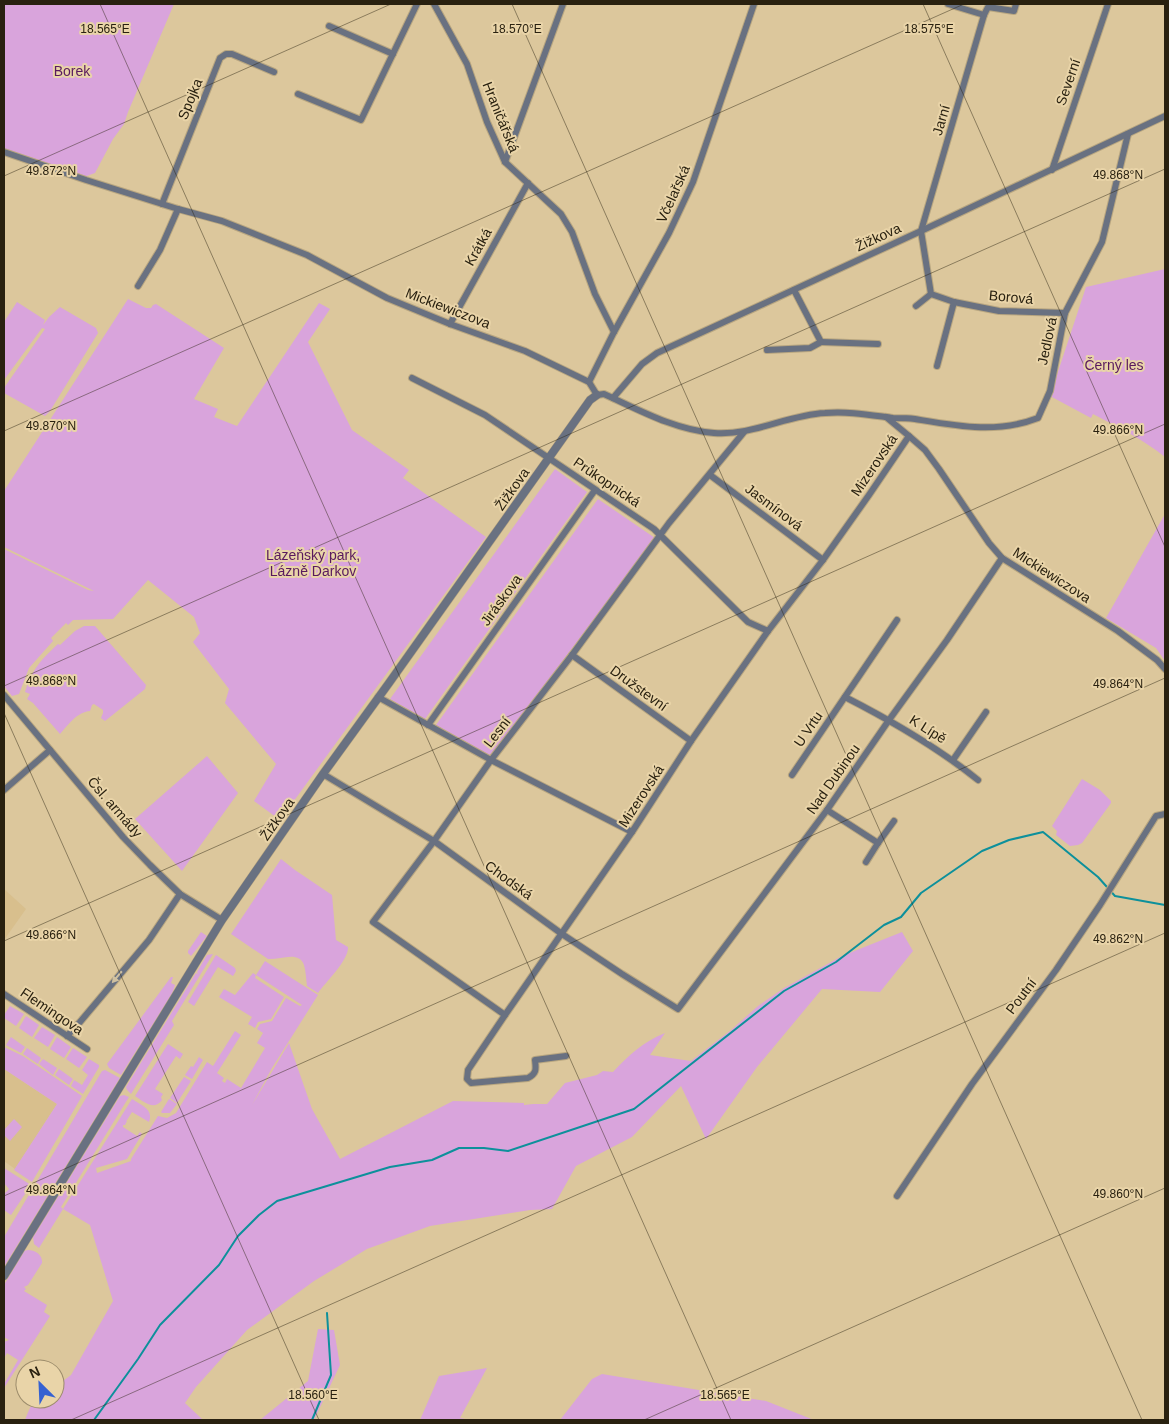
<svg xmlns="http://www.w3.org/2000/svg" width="1169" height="1424" font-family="Helvetica,sans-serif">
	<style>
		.built { fill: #d8bf8d }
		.green { fill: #d9a4dc }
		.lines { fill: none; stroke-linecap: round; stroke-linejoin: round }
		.stream { stroke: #0d909b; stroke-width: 2 }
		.minor-casing { stroke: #b8a680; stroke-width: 8 }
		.tertiary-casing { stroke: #b8a680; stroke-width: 9 }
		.minor { stroke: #697181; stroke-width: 6 }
		.tertiary { stroke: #697181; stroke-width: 8 }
		.oneway { fill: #cfc0a0 }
		.ticks { fill: none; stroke: #292110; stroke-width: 1; stroke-opacity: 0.45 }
		.labels { text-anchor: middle; stroke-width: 4; stroke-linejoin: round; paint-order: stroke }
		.park-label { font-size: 14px; fill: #59195e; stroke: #e9d4a8 }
		.street-label { font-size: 14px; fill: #292110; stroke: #e9d4a8 }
		.ticks-label { font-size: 12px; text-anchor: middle; fill: #292110; stroke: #e9d4a8; stroke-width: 4; stroke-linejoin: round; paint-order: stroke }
	</style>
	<rect width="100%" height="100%" fill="#dcc79c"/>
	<g class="built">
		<polygon points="4,889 26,909 4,940"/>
		<polygon points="4,1069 57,1104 15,1169 4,1161"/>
	</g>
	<g class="green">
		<polygon points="4,4 174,4 128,112 124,124 113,139 95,173 81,178 4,150"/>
		<path d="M1165,269v188c-21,-17 -47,-30 -72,-43l-2,4 -41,-22 36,-109z"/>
		<polygon points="128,299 146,308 151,308 153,305 156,304 224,348 194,399 218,409 214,417 237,426 319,303 330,309 308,342 352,430 409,470 403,478 486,537 280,820 254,801 276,764 225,703 229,689 193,642 200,633 194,617 148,580 113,619 73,620 68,625 66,623 51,638 53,641 29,668 19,694 12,696 4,686 4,549 88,590 94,591 4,547 4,491"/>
		<polygon points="17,302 45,320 43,325 49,317 60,307 96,328 98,333 50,411 45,416 4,393 4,388 45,329 42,328 4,380 4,322"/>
		<polygon points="555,469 587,492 425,719 390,699"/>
		<polygon points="598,499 655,538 494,752 489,755 436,725"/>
		<polygon points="1165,514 1165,661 1156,648 1106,618"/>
		<path d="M84,626h11l51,59 -1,4 -40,32 -4,-3 2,-5v-3l-9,-6 -2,1 -2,6c-13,1 -22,14 -30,23l-27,-31 -6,-4 3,-5 -5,-2c8,-24 15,-31 33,-48l2,1 15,-14z"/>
		<polygon points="207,756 238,793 182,871 135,819"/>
		<polygon points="1082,779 1100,790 1111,801 1111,803 1082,843 1078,845 1070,846 1056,835 1057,831 1052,826"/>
		<path d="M281,859l14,11 37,25 4,45 12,7c1,13 -22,35 -30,46l-11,-7c-1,-7 -1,-14 -3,-21 -5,-15 -24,-5 -36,-6l-37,-25z"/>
		<polygon points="201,932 207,936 191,956 188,953 188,951"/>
		<path d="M902,932l11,19 -33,41 -58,-3 -65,78 -51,72 -25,-53 -49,51 -56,29 -24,43 -22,1 -100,16 -63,23 -53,32 -67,49 -51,57 -11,16 18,17h-178c8,-20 8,-21 30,-21v-12l16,-12 42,-74 -23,-76 -27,-16 -24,39 -5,-4 -1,-7 87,-141 4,-1 5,2 -68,110 2,2 69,-110c9,6 22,10 17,23l-17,-10 -5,8h-1l1,1 -2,4h-2v2l14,9 3,-4 2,2 -15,25 -31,9 1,5 34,-12v-2l27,-43 9,2 9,-5 31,-51 6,4 22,-35 6,4 -24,38 7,5 -2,3 3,2 2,-4 14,9 24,-40 -8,-5 6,-10 -6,-4 3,-5 12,-3 14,-23 14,8 2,-1 -46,-30 -1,3 29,19 -13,22 -13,3 -3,6 -7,-4 4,-7 -33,-20 5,-8 11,6 18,-22 3,2 9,-14 53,34 -46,73 -20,37 37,-62 23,66 28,50 113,-58 71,2v2l9,-1h14l18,-21 32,-8 6,-4 10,1c16,-17 30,-30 52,-39l-15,22 41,6 40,-31 27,-24 26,-18 58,-32z"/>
		<polygon points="213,954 172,1021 174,1025 131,1094 127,1090 126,1087 177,1004 179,1005 177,1004 196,973 198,974 197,972 207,955"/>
		<polygon points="216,955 235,968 236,971 233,976 218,967 194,1006 188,1002"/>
		<polygon points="171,977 173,977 171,983 175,985 172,994 121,1075 109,1068 107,1064"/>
		<polygon points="10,1006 24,1014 16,1026 4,1018 4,1015"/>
		<polygon points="26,1016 39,1025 32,1037 19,1028"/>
		<polygon points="42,1027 55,1035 48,1047 34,1038"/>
		<polygon points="11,1037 25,1047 21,1053 6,1045"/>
		<polygon points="57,1037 71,1047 64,1058 50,1049"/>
		<path d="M168,1044l15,10 -3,5 -4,-3 -21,33 8,5 -2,3 1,3c-8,11 -18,2 -27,-4z"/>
		<polygon points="4,1047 23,1056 82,1096 32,1182 14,1170 57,1104 4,1069"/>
		<polygon points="27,1048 41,1058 38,1064 23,1054"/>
		<polygon points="73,1048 87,1057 79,1068 66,1059"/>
		<polygon points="199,1057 203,1060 192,1079 185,1075 191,1066 193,1067"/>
		<polygon points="43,1059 57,1068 53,1075 39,1064"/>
		<polygon points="89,1059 99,1065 99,1067 83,1094 71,1086 74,1080 82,1085 88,1075 82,1070"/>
		<polygon points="59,1069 73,1079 69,1085 55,1075"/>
		<polygon points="105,1070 120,1078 4,1267 4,1237 102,1071"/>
		<polygon points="184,1077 191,1081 177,1103 170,1098"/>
		<polygon points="169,1099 177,1104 170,1113 162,1113 161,1112"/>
		<polygon points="14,1119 22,1127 10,1141 4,1135 4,1130"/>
		<polygon points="4,1168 31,1185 11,1215 4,1210 4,1194 9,1189 4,1183"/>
		<path d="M28,1250c7,0 15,5 14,13l-14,22 -4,2 2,2 -2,2 23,14 -3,7 6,4 -46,72v-4l14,-24 -11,-7 -3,5 1,-9 -1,-7 5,-2 -5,-3v-52l20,-34z"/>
		<polygon points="318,1329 334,1330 340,1365 314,1420 260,1420 308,1381"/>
		<polygon points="487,1368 460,1418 470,1420 420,1420 439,1376"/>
		<polygon points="602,1374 766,1401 814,1420 560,1420 592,1379"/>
	</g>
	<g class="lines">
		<g class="stream">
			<polyline points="94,1420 138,1359 160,1325 219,1265 238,1236 259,1215 277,1201 390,1167 432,1160 459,1148 484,1148 508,1151 634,1109 784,991 836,962 884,925 901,917 921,893 982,851 1009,840 1043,832 1098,877 1115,896 1165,905"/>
			<polyline points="312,1420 331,1375 327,1313"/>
		</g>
		<g class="minor-casing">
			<g id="minor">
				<polyline points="434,4 467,64 487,122 505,162 561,214 572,232 595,294 614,332"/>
				<polyline points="948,4 984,15"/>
				<polyline points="1016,4 1014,11 988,7 984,15 921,231 931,294 954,302 999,311 1065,313"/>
				<polyline points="329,26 393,54"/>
				<polyline points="298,94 361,120 417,4"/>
				<path d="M4,152l82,28 92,29 44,12 85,34 80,43 63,26 75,27 64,31 8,13 7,-1c35,16 71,36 110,39 38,3 73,-18 111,-20 23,-2 45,2 68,5 7,0 15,0 22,1 42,7 82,15 123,-1l12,-27 15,-78 37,-71 26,-108"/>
				<polyline points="505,162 563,4"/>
				<polyline points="1052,170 1108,4"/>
				<polyline points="162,204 220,58 226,54 232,54 274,72"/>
				<polyline points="138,286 160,250 178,209"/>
				<polyline points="916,306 931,294"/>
				<polyline points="450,324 528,183"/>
				<polyline points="821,342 878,344"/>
				<polyline points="767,350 810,348 821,342 794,290"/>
				<polyline points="937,366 954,302"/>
				<polyline points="412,378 485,415 654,529 748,622 768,631"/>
				<polyline points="589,382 614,332 669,233 693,182 754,4"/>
				<polyline points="613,398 642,364 657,353 921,231 1165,116"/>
				<polyline points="886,417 909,436 925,450 939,469 989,543 1002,558 1118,631 1157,660 1165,669"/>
				<polyline points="710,475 823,560"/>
				<polyline points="572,655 691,741"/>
				<polyline points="4,695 123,837 150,865 180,894 222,920"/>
				<polyline points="378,697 491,760 632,832"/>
				<path d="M845,697c47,24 92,50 133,83"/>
				<polyline points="428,725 595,490"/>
				<polyline points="953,760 986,712"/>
				<polyline points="323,774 434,841 562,934 622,974 678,1009 827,810 889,720 947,640 1002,558"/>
				<polyline points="792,775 897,620"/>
				<polyline points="4,790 50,750"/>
				<polyline points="827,810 878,843"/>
				<polyline points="866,862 878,843 894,821"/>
				<polyline points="4,994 87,1049"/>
				<polyline points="505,1015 373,922 434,841 491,760 572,655 669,523 744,432"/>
				<polyline points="67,1036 80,1022 149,940 180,894"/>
				<path d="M566,1056l-31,4c1,9 2,13 -7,18l-57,5 -4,-4 1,-9 37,-55 127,-183 59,-91 77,-110 55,-71 46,-65 40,-59"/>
				<polyline points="897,1196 972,1084 1056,970 1100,905 1156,816 1165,814"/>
			</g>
		</g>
		<g class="tertiary-casing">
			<polyline id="tertiary" points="4,1276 222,920 323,774 389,683 590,400 597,395"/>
		</g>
		<use href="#minor" class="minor"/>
		<use href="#tertiary" class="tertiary"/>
	</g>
	<defs><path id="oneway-solid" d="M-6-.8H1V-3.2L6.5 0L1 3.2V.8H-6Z" transform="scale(1.25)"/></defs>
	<use class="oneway" href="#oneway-solid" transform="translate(117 977) rotate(130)"/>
	<path class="ticks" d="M100,4l631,1416M512,4l630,1416M923,4l242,543M4,176l387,-172M4,431l960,-427M4,686l1161,-517M4,713l315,707M4,941l1161,-517M4,1196l1161,-518M71,1420l1094,-487M644,1420l521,-232"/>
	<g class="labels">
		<g class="park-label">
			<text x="72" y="76">Borek</text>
			<text x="1114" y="370">Černý les</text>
			<text x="313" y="560">Lázeňský park,<tspan x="313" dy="16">Lázně Darkov</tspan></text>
		</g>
		<g class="street-label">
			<text transform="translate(1068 82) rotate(-71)" y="5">Severní</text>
			<text transform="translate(190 99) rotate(-68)" y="5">Spojka</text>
			<text transform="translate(501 117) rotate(68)" y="5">Hraničářská</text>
			<text transform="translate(941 120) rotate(-74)" y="5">Jarní</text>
			<text transform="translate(673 194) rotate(-66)" y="5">Včelařská</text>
			<text transform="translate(878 237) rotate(-25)" y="5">Žižkova</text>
			<text transform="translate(478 247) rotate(-61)" y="5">Krátká</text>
			<text transform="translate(1011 297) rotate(5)" y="5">Borová</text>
			<text transform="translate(448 308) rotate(21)" y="5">Mickiewiczova</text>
			<text transform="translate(1047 341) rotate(-78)" y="5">Jedlová</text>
			<text transform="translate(874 465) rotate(-56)" y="5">Mizerovská</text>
			<text transform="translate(607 482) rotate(34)" y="5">Průkopnická</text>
			<text transform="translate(512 489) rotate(-55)" y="5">Žižkova</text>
			<text transform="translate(774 507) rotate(37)" y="5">Jasmínová</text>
			<text transform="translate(1052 575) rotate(33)" y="5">Mickiewiczova</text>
			<text transform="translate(501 600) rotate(-54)" y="5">Jiráskova</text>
			<text transform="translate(639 688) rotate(36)" y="5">Družstevní</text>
			<text transform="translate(808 729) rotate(-56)" y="5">U Vrtu</text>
			<text transform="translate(928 729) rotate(32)" y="5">K Lípě</text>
			<text transform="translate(497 732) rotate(-52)" y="5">Lesní</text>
			<text transform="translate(833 779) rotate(-55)" y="5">Nad Dubinou</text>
			<text transform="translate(641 796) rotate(-57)" y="5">Mizerovská</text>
			<text transform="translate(115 807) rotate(49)" y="5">Čsl. armády</text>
			<text transform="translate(277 819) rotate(-55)" y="5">Žižkova</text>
			<text transform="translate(509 880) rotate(36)" y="5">Chodská</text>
			<text transform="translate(1021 996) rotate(-53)" y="5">Poutní</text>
			<text transform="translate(52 1011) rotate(34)" y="5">Flemingova</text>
		</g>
	</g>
	<g class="ticks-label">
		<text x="105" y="33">18.565°E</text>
		<text x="517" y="33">18.570°E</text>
		<text x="929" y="33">18.575°E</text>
		<text x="51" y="175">49.872°N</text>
		<text x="1118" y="179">49.868°N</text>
		<text x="51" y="430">49.870°N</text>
		<text x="1118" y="434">49.866°N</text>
		<text x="51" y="685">49.868°N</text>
		<text x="1118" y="688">49.864°N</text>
		<text x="51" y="939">49.866°N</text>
		<text x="1118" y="943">49.862°N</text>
		<text x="51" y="1194">49.864°N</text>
		<text x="1118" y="1198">49.860°N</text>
		<text x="313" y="1399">18.560°E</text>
		<text x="725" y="1399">18.565°E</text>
	</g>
	<rect width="1169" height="1424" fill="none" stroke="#292110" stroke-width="10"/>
	<g transform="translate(40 1384) rotate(336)"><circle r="24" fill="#e9d4a8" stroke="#9c8c6b"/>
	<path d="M0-4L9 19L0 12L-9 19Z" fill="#3561d1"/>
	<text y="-8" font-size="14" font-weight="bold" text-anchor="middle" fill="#292110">N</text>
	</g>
</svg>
